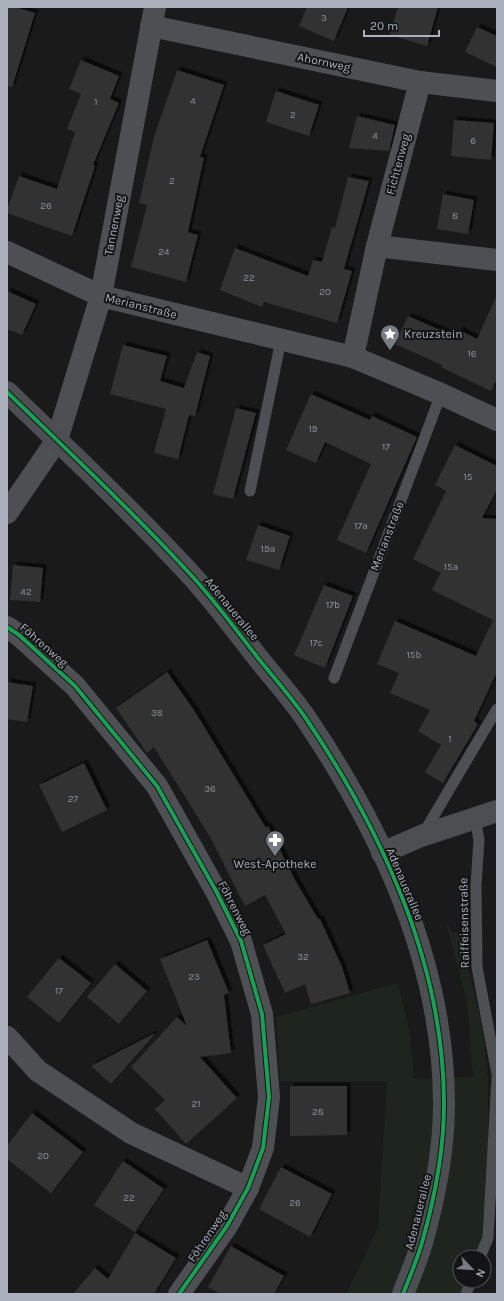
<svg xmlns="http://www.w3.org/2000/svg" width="504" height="1301" font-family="Karla,sans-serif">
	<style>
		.green { fill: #1d251e }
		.building { fill: #323232; filter: url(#shadow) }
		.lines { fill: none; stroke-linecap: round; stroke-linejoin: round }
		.lane { stroke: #4e4f53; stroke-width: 11 }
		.street { stroke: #4e4f53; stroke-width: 22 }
		.secondary { stroke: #4c4e51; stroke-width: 22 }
		.cycleway-casing { stroke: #141416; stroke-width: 6 }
		.cycleway { stroke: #1a9f57; stroke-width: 4 }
		.labels { text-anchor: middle; stroke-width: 4; stroke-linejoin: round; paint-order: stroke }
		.number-label { font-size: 10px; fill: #8c919a }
		.street-label { font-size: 12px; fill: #aab1bc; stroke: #141416 }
		.poi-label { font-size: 12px; fill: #aab1bc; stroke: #141416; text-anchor: start }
	</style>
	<defs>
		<filter id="shadow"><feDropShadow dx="3.5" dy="-3.5" stdDeviation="0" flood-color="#0009"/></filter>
	</defs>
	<rect width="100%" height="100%" fill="#1a1a1a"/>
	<polygon class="green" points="446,923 453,933 466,932 466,959 482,1026 488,1077 488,1238 480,1257 460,1257 460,1281 471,1281 466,1294 346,1294 378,1228 387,1081 280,1081 276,1017 398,983 410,1034 414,1079 473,1077 467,1001"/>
	<g class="building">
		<polygon points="7,7 15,7 35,13 12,87 7,86"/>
		<polygon points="307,7 348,7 334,41 299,26"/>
		<polygon points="398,7 438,7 427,46 390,35"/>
		<polygon points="477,27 497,36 497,67 465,52"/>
		<polygon points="81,60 119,76 110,99 119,103 93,165 95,166 72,236 7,213 7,210 19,176 57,189 75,132 67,129 81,94 69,89"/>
		<polygon points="177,70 224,85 200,157 204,158 188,232 198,235 186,282 131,267 147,205 139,203 154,137"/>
		<polygon points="276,91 319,105 309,136 266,122"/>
		<polygon points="357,116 395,125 389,151 349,148"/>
		<polygon points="454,120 494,123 491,160 451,156"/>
		<polygon points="348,177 369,181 344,269 352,271 337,323 264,302 262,307 220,290 235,248 308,276 313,260 322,262 332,227 335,228"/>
		<polygon points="443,194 474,200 468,234 437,229"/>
		<polygon points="7,291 36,304 22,335 7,329"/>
		<polygon points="497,295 497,379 491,391 441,367 442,365 395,344 408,316 456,337 459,330 477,339"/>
		<polygon points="123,345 167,356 160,381 184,388 197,352 210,356 195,416 189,415 178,459 154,453 166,409 110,394"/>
		<polygon points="311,394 370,420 372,416 417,437 366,553 337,540 371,464 325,442 316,463 286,450"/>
		<polygon points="236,408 256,413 233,499 213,494"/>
		<polygon points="455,445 497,466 497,490 482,518 497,519 497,672 474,721 478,724 443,783 425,772 441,745 418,731 430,710 390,693 399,673 377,664 395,621 476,656 493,620 432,590 441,573 413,559 446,491 435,485"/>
		<polygon points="258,525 290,536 279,570 246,560"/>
		<polygon points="13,565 43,568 40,602 10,600"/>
		<polygon points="324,585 353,596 325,668 294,655"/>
		<polygon points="167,672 194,710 266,828 268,826 295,880 318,919 320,919 342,967 350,993 311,1004 305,984 285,993 263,945 286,934 265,895 245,906 209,835 154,747 147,753 116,708"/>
		<polygon points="7,682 33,686 27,722 7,719"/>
		<polygon points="84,763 107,810 62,832 39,785"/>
		<polygon points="207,940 229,993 224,995 231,1053 200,1057 237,1098 186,1144 155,1109 165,1100 131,1067 177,1017 187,1026 160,959"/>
		<polygon points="59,958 91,983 59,1023 27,997"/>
		<polygon points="115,964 147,991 119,1024 87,997"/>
		<polygon points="153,1034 154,1035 111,1084 91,1066"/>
		<polygon points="290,1086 347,1086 347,1135 290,1136"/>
		<polygon points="32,1113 83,1152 51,1193 7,1159 7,1146"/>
		<polygon points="123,1161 164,1189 135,1232 94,1205"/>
		<polygon points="281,1167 332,1194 310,1237 259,1209"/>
		<polygon points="135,1233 176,1258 154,1294 73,1294 95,1268 108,1279"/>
		<polygon points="231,1246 284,1276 274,1294 221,1294 208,1287"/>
	</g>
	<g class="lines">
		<g class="lane">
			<polyline points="250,491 281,340"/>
			<polyline points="334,678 441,394"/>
			<polyline points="475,818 479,840 476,885 477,967 497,1074"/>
			<polyline points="423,834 497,709"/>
			<polyline points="480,1257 488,1238 497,1078"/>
			<polyline points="466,1294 471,1281"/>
		</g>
		<g class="street">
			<polyline points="151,26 420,82 497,91"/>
			<polyline points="377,246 497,260"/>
			<polyline points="7,252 101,296 353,357 441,394 497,420"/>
			<polyline points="353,357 377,246 420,82"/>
			<polyline points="7,513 57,440 101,296 155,7"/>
			<polyline points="7,627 19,635 75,686 157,786 216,891 241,941 262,1014 269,1097 263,1148 248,1188 227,1226 179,1294"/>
			<polyline points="7,1037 38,1071 131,1133 248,1188"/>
		</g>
		<g class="secondary">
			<path d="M7,392c62,60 126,120 184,183 24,26 45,55 67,83 16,20 34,40 49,62 76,113 137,245 137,384 0,45 -9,92 -21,135 -5,19 -13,37 -20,55"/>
			<polyline points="382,853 421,836 497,811"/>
		</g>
		<g class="cycleway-casing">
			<g id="cycleway">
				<path d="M7,392c62,60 126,120 184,183 24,26 45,55 67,83 16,20 34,40 49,62 76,113 137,245 137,384 0,45 -9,92 -21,135 -5,19 -13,37 -20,55"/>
				<polyline points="7,627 19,635 75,686 157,786 216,891 241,941 262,1014 269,1097 263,1148 248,1188 227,1226 179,1294"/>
			</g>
		</g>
		<use href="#cycleway" class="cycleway"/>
	</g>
	<defs>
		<g id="sight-pin" transform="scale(1)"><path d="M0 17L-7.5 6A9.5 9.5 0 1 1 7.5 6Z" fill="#787c83" stroke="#141416"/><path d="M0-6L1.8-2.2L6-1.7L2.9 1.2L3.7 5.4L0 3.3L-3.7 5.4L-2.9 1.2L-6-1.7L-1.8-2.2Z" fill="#fff"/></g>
		<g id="pharmacy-pin" transform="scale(1)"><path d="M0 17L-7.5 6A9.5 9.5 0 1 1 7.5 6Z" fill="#787c83" stroke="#141416"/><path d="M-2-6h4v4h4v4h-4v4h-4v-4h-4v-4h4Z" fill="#fff"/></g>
	</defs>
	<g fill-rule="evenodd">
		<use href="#sight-pin" x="390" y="334"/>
		<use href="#pharmacy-pin" x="275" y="840"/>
	</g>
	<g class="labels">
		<g class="number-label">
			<text x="324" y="21">3</text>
			<text x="193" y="104">4</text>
			<text x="96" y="105">1</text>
			<text x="293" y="118">2</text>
			<text x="375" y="139">4</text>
			<text x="473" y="144">6</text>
			<text x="172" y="184">2</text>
			<text x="46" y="209">26</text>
			<text x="455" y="219">8</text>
			<text x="164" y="255">24</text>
			<text x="249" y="281">22</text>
			<text x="325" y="295">20</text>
			<text x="472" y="357">16</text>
			<text x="313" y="432">19</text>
			<text x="386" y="450">17</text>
			<text x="468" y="480">15</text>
			<text x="361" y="529">17a</text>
			<text x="268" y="552">19a</text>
			<text x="451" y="570">15a</text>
			<text x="26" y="595">42</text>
			<text x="333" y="608">17b</text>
			<text x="316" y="646">17c</text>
			<text x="414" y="658">15b</text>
			<text x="157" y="716">38</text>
			<text x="450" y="742">1</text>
			<text x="210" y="792">36</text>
			<text x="73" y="802">27</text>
			<text x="303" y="960">32</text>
			<text x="194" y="980">23</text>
			<text x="59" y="994">17</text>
			<text x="196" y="1107">21</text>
			<text x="318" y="1115">28</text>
			<text x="43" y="1159">20</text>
			<text x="129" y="1201">22</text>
			<text x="295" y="1206">26</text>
		</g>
		<g class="street-label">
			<text transform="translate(324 62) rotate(12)" y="4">Ahornweg</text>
			<text transform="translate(398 164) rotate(-75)" y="4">Fichtenweg</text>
			<text transform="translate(114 225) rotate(-79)" y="4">Tannenweg</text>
			<text transform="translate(141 306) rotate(14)" y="4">Merianstraße</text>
			<text transform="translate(387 536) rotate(-69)" y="4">Merianstraße</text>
			<text transform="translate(232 609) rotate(51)" y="4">Adenauerallee</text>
			<text transform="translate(44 645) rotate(41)" y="4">Föhrenweg</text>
			<text transform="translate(405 884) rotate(67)" y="4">Adenauerallee</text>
			<text transform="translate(235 908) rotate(63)" y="4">Föhrenweg</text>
			<text transform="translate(464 923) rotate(-91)" y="4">Raiffeisenstraße</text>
			<text transform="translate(418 1212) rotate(-76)" y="4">Adenauerallee</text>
			<text transform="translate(207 1236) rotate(-56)" y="4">Föhrenweg</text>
		</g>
		<g class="poi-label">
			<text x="404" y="338">Kreuzstein</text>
			<text x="275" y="868" text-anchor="middle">West-Apotheke</text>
		</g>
	</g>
	<rect width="504" height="1301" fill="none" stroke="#aab1bc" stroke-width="16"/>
	<g transform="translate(472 1269) rotate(115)"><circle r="19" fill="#141416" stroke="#505358"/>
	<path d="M0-3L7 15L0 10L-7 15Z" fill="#787c83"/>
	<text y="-6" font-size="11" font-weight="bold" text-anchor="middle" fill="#aab1bc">N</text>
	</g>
	<path d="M364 30v6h75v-6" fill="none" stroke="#aab1bc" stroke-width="2"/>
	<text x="370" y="30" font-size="12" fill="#aab1bc" stroke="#141416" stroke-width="3" paint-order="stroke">20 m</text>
</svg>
